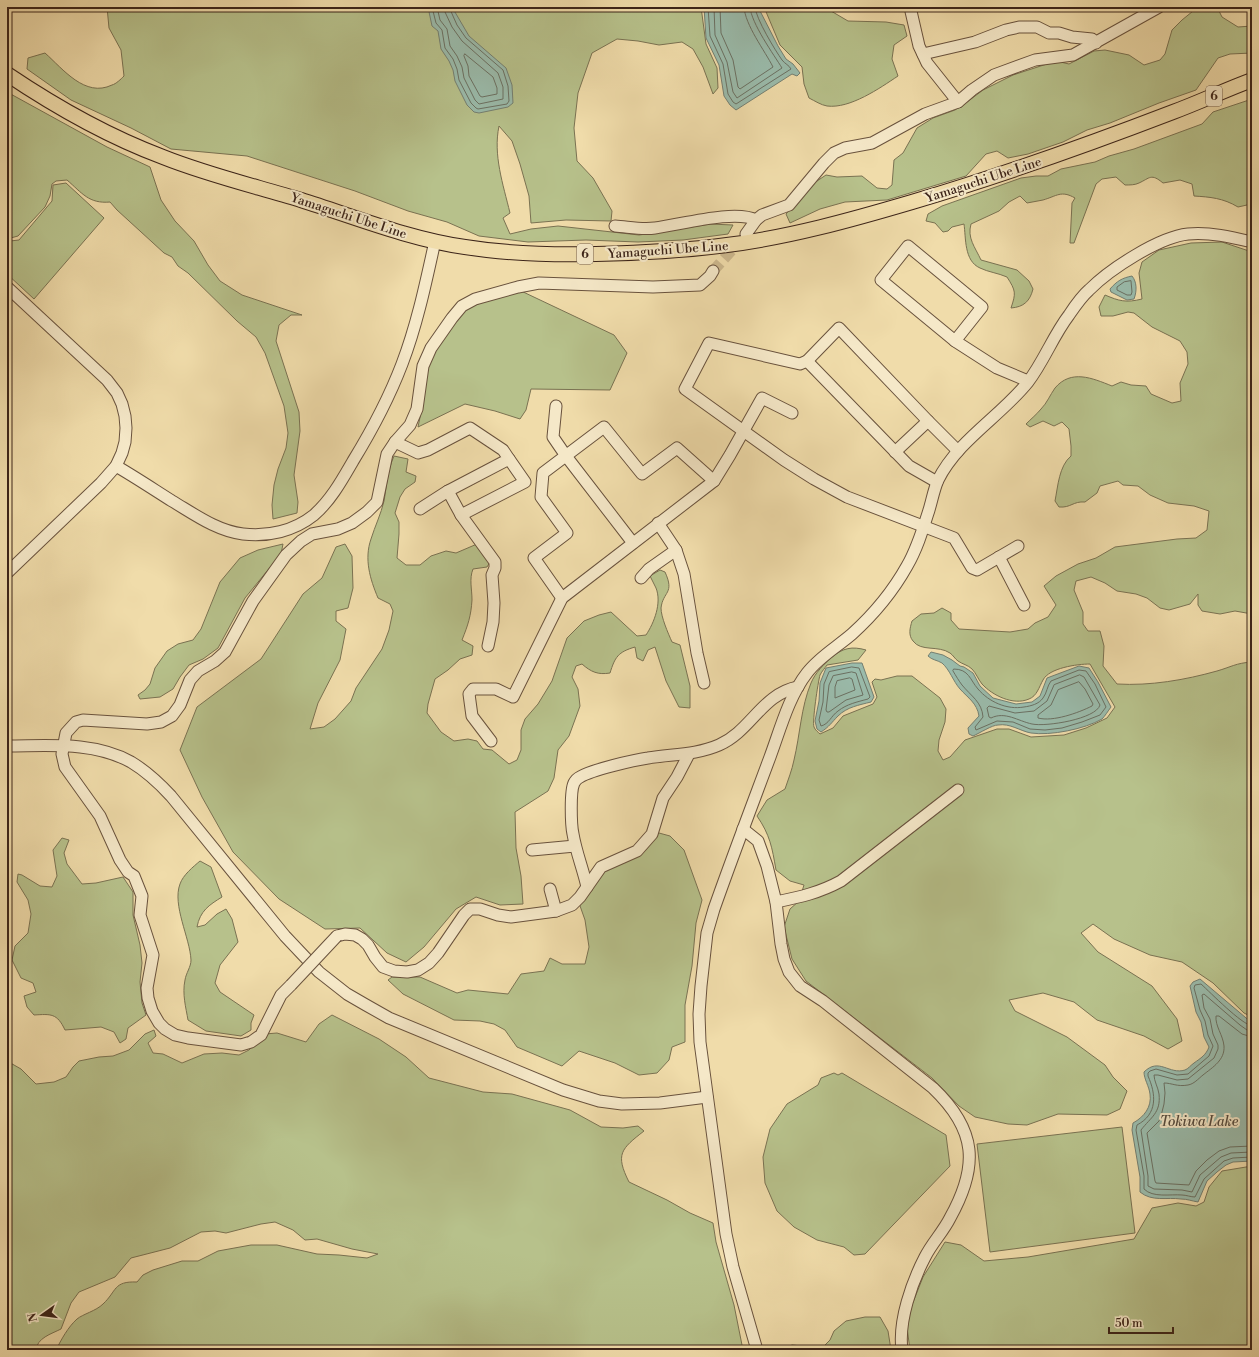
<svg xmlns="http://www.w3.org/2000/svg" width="1259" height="1357" font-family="'Libre Bodoni',serif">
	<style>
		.green { fill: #b7c18b; stroke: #7a7252 }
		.water { fill: #9abbab; stroke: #747f71 }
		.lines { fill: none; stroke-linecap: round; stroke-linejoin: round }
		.shore { stroke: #6b7062; stroke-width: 1 }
		.minor-tunnel { stroke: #ccb78d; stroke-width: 11; stroke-dasharray: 11 5.5; stroke-linecap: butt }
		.minor-casing { stroke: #69523d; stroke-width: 13 }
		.major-casing { stroke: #3c2419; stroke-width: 16 }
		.minor { stroke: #f5e8c8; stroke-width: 11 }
		.major { stroke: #f0dcaa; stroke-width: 14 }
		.minor-bridge-casing { stroke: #69523d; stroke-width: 13; stroke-linecap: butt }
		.minor-bridge { stroke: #f5e8c8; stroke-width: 11 }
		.labels { text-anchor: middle; stroke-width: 4; stroke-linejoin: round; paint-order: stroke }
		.shield { fill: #f5e8c8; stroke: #745f4e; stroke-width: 1 }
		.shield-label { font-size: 12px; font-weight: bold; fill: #3c2419 }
		.street-label { font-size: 13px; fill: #3c2419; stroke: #f5e8c8 }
		.water-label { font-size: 14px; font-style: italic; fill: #544a3e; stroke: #f5e8c8 }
	</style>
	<rect width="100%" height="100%" fill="#f0dcaa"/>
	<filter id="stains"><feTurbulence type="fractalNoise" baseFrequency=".005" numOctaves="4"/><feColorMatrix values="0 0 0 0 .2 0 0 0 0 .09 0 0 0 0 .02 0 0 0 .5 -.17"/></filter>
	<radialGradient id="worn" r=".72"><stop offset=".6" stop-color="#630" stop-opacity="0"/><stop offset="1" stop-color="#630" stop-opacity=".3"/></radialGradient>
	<g class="green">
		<path d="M107,7h594l5,37 11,24 1,20 -5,6 -10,-27 -10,-18 -11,-7 -23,3 -21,-4 -21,-2 -25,14 -14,40 -4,35 3,33 16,17 19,33 -1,10 -45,-1 -35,3 -2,-27 -9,-32 -8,-23 -13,-15c-6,29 4,58 11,87l-7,5 7,16 21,-5 27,-3 81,9 22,-3 49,-8 23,1 -5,9 -45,6 -45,2 -52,-2 -58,2 -49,-6 -32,-14 -39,-11 -53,-20 -108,-35 -76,-7 -40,-21 -60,-28 -44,-31 1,-11 17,-5c18,16 40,45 67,32 4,-1 9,-6 12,-9l-3,-26 -12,-22z"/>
		<path d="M764,7h66l1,4 17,10 38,1 18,3 3,11 -13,9 -2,14 6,17c-18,12 -48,33 -71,30 -6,-1 -12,-5 -18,-8l-5,-14 -2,-17 -22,-22z"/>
		<polygon points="1198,7 1217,7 1222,17 1238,27 1252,26 1252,53 1230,54 1218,58 1196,90 1159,103 1110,123 1087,130 1063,142 1028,154 1008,158 997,151 986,154 966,176 887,200 845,202 820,209 790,223 786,214 814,183 826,175 837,177 862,176 877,188 887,189 892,185 894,160 903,153 917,128 933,118 955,110 967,102 983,90 1013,75 1056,61 1069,64 1094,51 1105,50 1129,55 1144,65 1160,60 1165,54 1172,30 1182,20"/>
		<path d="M7,92l100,55 43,20 11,33 14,21 19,20 14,24 12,16 22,14 60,20h-11l-12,10 -3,16 23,71 1,19 -6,44 4,27 -1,11 -24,6 -1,-14 2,-20 4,-16 8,-21 2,-15 -4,-27 -19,-53 -9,-16 -19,-16 -49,-48 -10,-7 -6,-9 -8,-4 -12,-11 -35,-32 -7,-8c-21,2 -28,-9 -43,-22l-11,1 -4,3 -2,12 -5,11 -27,29 -11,3z"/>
		<path d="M1252,99v99l-5,7 -9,2c-15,-9 -28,-10 -44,-11l-2,-12 -12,-4 -17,3c-12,-10 -13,-5 -24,0 -4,2 -9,2 -14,2l-9,-8 -14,2 -6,5 -22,59h-4l2,-40 3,-5c-14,-8 -18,-2 -32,2 -5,1 -11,2 -16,3l-7,-7 -11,6 -10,9 -28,13c-4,14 4,23 10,36l36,10 12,11 4,8c-3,12 -9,18 -22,19 5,-15 5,-17 -4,-31 -9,-4 -19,-5 -27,-9 -16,-7 -14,-30 -16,-44l-12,3 -4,4 -5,1 -8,-9 -9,-2 2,-7 14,-8 79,-28 15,-2h12l13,-7 34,-7 14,-6 25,-7 68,-25 11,-12z"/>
		<polygon points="66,183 104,218 34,299 7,274 7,244 10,241 19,240 52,201 53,185"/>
		<path d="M1222,242l30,10v362l-17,-3 -15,3 -18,-3 -4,-6v-11l-8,10 -21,6 -9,-2 -13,-10 -11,-4 -19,-3 -12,-8 -14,-6 -15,4 -2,9 9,22v12l5,7h12l4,15 -1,20 14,18c33,2 68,-4 100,-13 14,-4 19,-8 35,-9v355l-8,-4 -31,-30 -31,-21 -32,-7 -36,-16 -21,-15 -12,9 17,19 54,34 25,33 5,22 -14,8 -24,-13 -47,-16 -23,-18 -31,-9 -34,7 6,11 52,26 38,28 8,12 14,14 -7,18 -13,6 -49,-1 -31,11 -19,-1 -33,-7 -16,-11 -27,-28 -126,-97 -14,-22 -8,-32 6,-18 9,-8 5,-16 -14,-4 -14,-11c-4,-23 -6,-35 -19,-54l10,-16 18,-11c3,-9 7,-19 9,-29 6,-25 7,-53 17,-77 4,-10 13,-19 21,-26 11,-9 20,-11 34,-7l-8,10 -31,5c-2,3 -5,6 -7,10 -2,7 -8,47 -6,52 1,3 4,5 6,7l13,-6 10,-12 30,-12 4,-7 -5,-15 3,-3 6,1 16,-4h15l28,22 6,11 -1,13 -6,18 -1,11 5,9 7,-3 15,-17 32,-11h12l22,8 33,-2 22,-7 21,-10 8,-11 -25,-43c-13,0 -41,4 -47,16 -4,7 -6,16 -14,19 -16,7 -37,-4 -47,-15 -4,-5 -6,-11 -10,-15 -4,-4 -10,-5 -14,-8 -3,-2 -5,-6 -8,-8 -12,-8 -29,-1 -37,-12 -5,-6 -3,-13 -1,-20l9,-7 13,-1 8,-5 9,5v7l8,9 51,3 18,-3 7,-6 13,-6 8,-12 -12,-19 12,-10 22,-12 18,-6 19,-11 62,-8 19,-1 11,-8 2,-19 -15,-5 -26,-3 -18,-8 -12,-9 -15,-1 -5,-4 -18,5 -3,7 -12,9c-12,-1 -14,6 -26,5l-4,-6c3,-15 4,-35 16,-45v-10l-2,-17 -7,-7 -8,4 -11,-5 -13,6 -4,-3c5,-5 11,-10 15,-15 6,-6 9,-14 14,-21 16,-19 37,-10 57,-2l9,-4 10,3 15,1 5,8 21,9 9,-2 -1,-18 8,-19 -1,-12 -7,-11 -28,-14 -18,-14 -6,-1 -15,4h-12l-2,-9 6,-12c14,6 21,8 37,4l-3,-26 3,-11 17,-12 32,-7z"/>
		<polygon points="519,290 614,335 627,353 610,390 531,389 526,410 520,419 495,411 465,404 418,427 424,398 425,370 448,328 469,307"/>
		<path d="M394,456l14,3 -2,13 10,4 -1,6 -10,7 -5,8 -5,16 4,9v12l-2,24 9,7h14l11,-9 15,-5 10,2 21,-9 13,18 -3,5 -14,2c-4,10 -1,20 -1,31 -1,16 -4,25 -10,40l11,6 -1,9 -12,4 -12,11 -13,9 -7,25 -1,9 14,19 13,9 14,-2 9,2 6,8 9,1 17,14 8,-4 4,-10v-20l4,-11 13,-15 14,-23 15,-43 17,-17 15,-6 12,-3 26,24 9,-1c8,-12 16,-32 10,-47 -2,-4 -4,-8 -6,-12l10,-6 5,2c10,22 -2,19 -4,36 0,9 7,25 11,34l8,3 10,41v22l-11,-1 -13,-26 -11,-34 -7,3 -5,11 -6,-3 -2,-11c-17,5 -20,10 -25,26 -12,2 -19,-1 -28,-9l-6,2 -4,11 6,12 2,17 -11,30 -11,14 -4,28 -6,13 -33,21 1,36 5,28 2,28 -23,1 -24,-8 -20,12 -32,38 -18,15 -19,-9 -27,-25 -35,1 -46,-30 -46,-47 -31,-55 -22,-47 17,-43 64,-48 42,-65 19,-16 14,-31 9,-3 7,12 1,32 -5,20 -12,3v10l10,8 -6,31 -22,43 -8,26 14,-2 11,-8 16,-18 5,-13 26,-39 7,-19 4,-19 -3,-7 -12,-6c-8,-19 -14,-39 -7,-59 4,-13 10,-25 13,-38 3,-17 3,-29 10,-45z"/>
		<polygon points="283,544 281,554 245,598 218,648 203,659 189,665 180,677 173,689 160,697 140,699 138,695 145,690 150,684 155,668 167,651 178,644 193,640 201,629 220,582 240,558 258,550"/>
		<polygon points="659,833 670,836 684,850 702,900 696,923 692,966 685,1005 685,1042 672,1047 669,1060 657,1073 639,1075 615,1063 579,1051 562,1066 517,1047 505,1030 494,1024 480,1021 454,1020 403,994 388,980 392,977 420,977 457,993 468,990 508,994 521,974 544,971 550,958 562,964 585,964 589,947 585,920 579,903 600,871 615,865"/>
		<path d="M62,838l7,2 -5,13 3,11 15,20 14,-1 27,-6 10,15v23l7,30 2,18 -2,19 2,21 4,12 -18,13 -2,11 -6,4 -6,-11 -13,-5 -36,3c-8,-17 -14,-16 -31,-15l-7,-8 -3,-11 12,-4 -3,-9 -12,-5 -9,-18 3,-14 13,-13 3,-19 -3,-14 -11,-18 1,-8 4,1 18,11 12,1 5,-11 -4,-26z"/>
		<path d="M200,861l11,6 11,30c-13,8 -22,14 -25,30l8,-2 12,-11 9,-5 6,10 6,23 -18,23 -5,18 5,9 34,23 -3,8v7l-10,6 -35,-5 -18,-11c-2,-12 -6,-26 -3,-40 1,-7 6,-13 6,-20 -1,-22 -19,-55 -11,-76 3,-9 13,-17 20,-23z"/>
		<path d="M332,1015l47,24 27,18 23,21 54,14 29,2 58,16 31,17 22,1 15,-2 6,5c-23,18 -29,23 -15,51l38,18 23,13 23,10 3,19 18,63 9,45h-687c5,-10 12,-23 21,-31 6,-5 19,-8 26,-15 14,-13 10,-23 34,-22l6,-7 10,-5 29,-9h16l20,-10 33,-6h26l40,9 22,1 28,3 11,-4 -26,-5 -35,-10 -12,1 -12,-10 -18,-8 -14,2 -35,9 -11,-2 -14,1 -31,16 -39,10 -16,19 -36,15 -8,11 -10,26c-10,5 -24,9 -25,21h-29v-289l14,8 15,15 18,-2 12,-5 7,-10 6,-6 20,-4 14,-1 16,-6 16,-16 9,-4 2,6 -8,7 5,10 10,1 19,9 22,-9 18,-1 17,2 10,-5 16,-16 12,-1 29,9 13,-18z"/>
		<polygon points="834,1073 838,1075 842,1073 946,1135 950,1166 865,1254 854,1255 844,1247 817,1240 794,1227 777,1211 765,1183 763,1157 770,1129 787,1104 818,1085 821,1078"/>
		<polygon points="1122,1127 1135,1233 990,1252 977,1144"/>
		<polygon points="1252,1166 1252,1350 910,1350 906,1320 923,1277 945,1242 961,1245 984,1261 1028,1257 1134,1239 1152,1208 1178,1203 1196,1206 1204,1202 1209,1187 1222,1171"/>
		<polygon points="865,1317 880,1317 888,1331 891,1350 781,1350 792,1345 822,1348 830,1340 834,1331 846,1321"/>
	</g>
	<g class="water">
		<polygon points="428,7 452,7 469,36 506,68 512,85 513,103 508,107 479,113 474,112 467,105 455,81 453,70 449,61 441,49 438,31 432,26"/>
		<polygon points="704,7 758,7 778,46 786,59 793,64 800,73 797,76 792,74 736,110 730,105 724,96 719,65 706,38"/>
		<path d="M1132,276c5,6 5,15 2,23l-7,1 -16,-8 -1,-3c7,-8 12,-11 22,-13z"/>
		<path d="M931,652l12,3 9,5 8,6 4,1 9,6 7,13 13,12 23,6 16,-2 8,-6 7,-18 32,-12 10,2 9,14 13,25c-3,4 -6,9 -9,12 -17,10 -52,17 -71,14 -11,-2 -21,-10 -33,-8 -6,0 -18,8 -25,11l-4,-2 -1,-6 11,-12c-2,-13 -11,-18 -19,-27 -7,-8 -10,-19 -18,-26 -5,-3 -10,-3 -14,-7z"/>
		<path d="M852,663h10l12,34 -3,5c-12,3 -24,5 -33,14 -6,6 -9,11 -17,16l-4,-3 -2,-8 4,-20 1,-18 6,-15z"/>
		<path d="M1200,979l52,44v138l-19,1 -7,3 -9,7 -10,9 -9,21c-6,-1 -11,-3 -17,-3 -14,-2 -29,3 -41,-7v-15l-8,-47 1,-7c11,-6 19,-16 17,-29 -1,-8 -6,-15 -6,-22 15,-15 25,3 41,-2 3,-1 6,-5 9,-7 7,-5 12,-8 15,-16l-5,-10 -3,-15 -5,-10 -6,-26 3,-4z"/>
	</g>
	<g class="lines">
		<g class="shore">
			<polyline points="432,7 436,23 442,30 445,48 453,59 457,69 459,80 471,103 476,108 478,109 507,104 509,101 508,86 503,70 466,38 457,25 449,7"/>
			<polyline points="437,7 440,20 447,29 450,46 457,56 462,67 464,78 475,100 479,104 503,99 503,87 498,73 462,41 452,27 445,12 444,7"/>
			<path d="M708,7l2,29 13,28 5,30 5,8 3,2 55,-35c-2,-4 -6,-5 -9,-9 -7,-10 -26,-41 -27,-53"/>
			<path d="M714,7l1,28 12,27 6,30 4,6 45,-30c-8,-13 -31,-45 -32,-61"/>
			<path d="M720,7l1,26 12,27 5,27 2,2 33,-22c-8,-16 -28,-42 -29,-60"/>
			<polygon points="465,54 493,77 497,88 497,94 482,97 480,96 469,76 468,66 464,56"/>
			<polygon points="1131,281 1132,292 1131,295 1127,295 1117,290 1117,287 1124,282"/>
			<path d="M852,667l7,1 11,29 -2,2c-11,3 -21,5 -30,12 -7,5 -9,13 -17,15l-2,-6 4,-18 1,-18 5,-12z"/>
			<path d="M954,669c15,0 16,11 24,20 11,13 29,21 46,18 7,-1 15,-3 19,-9 4,-5 4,-12 8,-17l28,-11 7,1 9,13 11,23 -6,8 -18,7 -20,6 -17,2 -15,-1 -17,-7 -16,-1 -21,9 -1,-3 8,-10c-1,-15 -12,-21 -21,-32 -3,-4 -6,-9 -9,-14z"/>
			<polygon points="852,672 856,673 863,695 846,700 829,712 827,712 826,710 829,685 833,676"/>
			<path d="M1080,675l4,2 16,28c-4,14 -54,22 -68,19 -14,-3 -27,-13 -41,-6l-2,-1 -2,-9 2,-2 26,7 19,-2 13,-10 7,-16z"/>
			<polygon points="850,678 852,679 855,690 835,698 835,687 837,681"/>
			<path d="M1079,682l6,7 8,15 -1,2c-14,7 -39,16 -54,12v-3l13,-10 7,-15z"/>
			<path d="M1252,1026c-11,-2 -41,-33 -51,-42l-6,1 -1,3 6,22 5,11 3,14 5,11 -4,10 -21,18 -11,1 -21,-6 -6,2 -2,2v3c8,18 10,38 -11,49l-1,5 8,46v13c9,9 26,5 38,6 4,0 9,2 13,2l9,-18 20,-18 9,-3 19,-1"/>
			<path d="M1252,1031l-5,-1 -7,-5 -36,-31 -2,1 2,13 6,11 3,15 5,11v4l-4,9 -26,21 -11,1 -19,-5h-4c0,6 4,12 5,19 2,19 -8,23 -18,36l7,46v10l6,3 28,1 10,2 8,-17 21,-18 10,-4 21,-1"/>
			<path d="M1252,1037l-10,-3 -23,-18h-3c-1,10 7,19 8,30 1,14 -11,21 -21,29 -5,4 -9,9 -15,10 -11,2 -16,-2 -24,-2l1,10 -1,11 -3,12 -2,5 -12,12 8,48 1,2 33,2 7,-14 11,-11 12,-9 11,-4 22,-1"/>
		</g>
		<polyline class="minor-tunnel" points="713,271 739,242"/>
		<g class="minor-casing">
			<g id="minor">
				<polyline points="910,7 919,46 927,63 958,102"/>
				<polyline points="923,54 975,42 1006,30 1019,27 1037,27 1049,33 1059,33 1072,37 1092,39 1096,43"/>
				<path d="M615,226c14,1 27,4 40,2 25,-3 80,-19 101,-8"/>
				<polyline points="746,234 756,220 762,215 789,205 824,163 834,153 845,148 872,143 925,114 958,102 972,90 994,75 1035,60 1073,55 1159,7"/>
				<polygon points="908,246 982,307 955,341 881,280"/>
				<polyline points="7,287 107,380 117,393 122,404 125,416 126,428 125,442 122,453 116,466 101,483 7,573"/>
				<polyline points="955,341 997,368 1028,381"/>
				<polyline points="807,361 909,466 937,482"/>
				<polyline points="556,406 553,437 566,456 633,543"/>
				<polyline points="395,442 418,453 428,450 470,428 503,450 509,459 448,491 420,509"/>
				<polyline points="958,451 928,421 839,328 807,361 800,364 709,343 685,389 784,460 814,479 847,497 954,538 972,568 977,570 1018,546"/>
				<polyline points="895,452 928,421"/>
				<path d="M116,466c19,11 37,23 56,35 22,13 45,30 71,33 25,3 51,-3 71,-19 17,-15 28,-35 39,-54 19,-31 36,-63 49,-97 15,-39 24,-82 33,-123"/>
				<polyline points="448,491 461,515 495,562 495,568 492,575 494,603 493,622 488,646"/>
				<polyline points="461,515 525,482 509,459"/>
				<polyline points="658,523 676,550 684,574 697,653 704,683"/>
				<polyline points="999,557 1024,605"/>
				<polyline points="641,578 649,569 676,550"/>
				<polyline points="562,598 534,558 567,533 541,497 543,473 604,427 642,474 677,448 714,481"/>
				<polyline points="491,741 472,716 469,694 473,689 496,689 513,697 562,598 714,481 730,455 762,398 792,413"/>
				<path d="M7,746c41,0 86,-5 124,16 15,9 28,21 40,34l114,140 34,36 28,22 19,11 23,13 174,72 36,11 23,3 38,-1 47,-6"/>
				<path d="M743,829l15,12 9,25 9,36 5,42 3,15 5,13 11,14 23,15 110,87c44,42 46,78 17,130 -7,14 -18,25 -25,39 -13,25 -27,64 -23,93"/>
				<polyline points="532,850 575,846"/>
				<path d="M587,887c-4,-18 -11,-35 -14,-53 -2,-9 -3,-43 1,-51 1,-2 4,-5 6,-6 11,-7 54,-17 68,-19 24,-4 48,-3 71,-13 32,-14 43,-51 79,-58"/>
				<polyline points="550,889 556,911"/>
				<path d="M776,902c24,-5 43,-9 65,-21l117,-91"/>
				<polyline points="337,936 345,934 355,935 362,939 368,945 375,957 383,967 394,971 407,972 418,970 429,963 438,953 464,915 470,909 480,909 498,915 511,917 556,911 572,905 580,897 601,867 637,851 652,834 663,798 677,777 689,754"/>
				<polyline points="291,985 281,995 261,1035 251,1042 241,1045 188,1038 175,1035 165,1029 159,1023 152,1011 148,998 147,988 153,955 140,915 142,896 134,876 128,872 120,860 100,816 65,767 62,754 66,733 76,722 83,720 147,724 161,722 172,716 180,705 190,680 198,671 215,661 225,652 253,601 286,555 301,541 312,534 338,529 352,523 367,512 377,502 387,454 395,442 410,425 417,409 423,366 431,348 452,318 462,306 475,299 518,287 539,283 653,287 700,285 710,276 713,271"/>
				<path d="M757,1350l-24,-83 -7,-33 -26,-192 -1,-28 2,-28 6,-53 7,-24c18,-51 37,-101 56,-152 10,-27 19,-61 37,-84 12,-16 30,-26 45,-39 21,-19 41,-43 55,-68 10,-17 16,-37 22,-56 3,-10 5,-21 9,-30 20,-40 63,-64 90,-98 16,-21 25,-46 41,-67 6,-9 12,-18 20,-25 21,-21 70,-53 99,-56 22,-2 43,3 64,8"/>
			</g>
		</g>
		<g class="major-casing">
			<path id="major" d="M7,74c49,33 100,62 156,83 45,18 92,29 138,43 54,17 108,39 164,47 44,7 87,8 131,7 44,-1 87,-3 131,-9 63,-8 124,-25 185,-43 88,-26 175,-57 261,-90 27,-10 52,-22 79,-32"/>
		</g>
		<use href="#minor" class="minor"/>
		<use href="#major" class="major"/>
		<g class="minor-bridge-casing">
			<polyline id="minor-bridge" points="291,985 337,936"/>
		</g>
		<use href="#minor-bridge" class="minor-bridge"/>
	</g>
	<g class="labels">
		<g class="shield">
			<rect x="1206" y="86" width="16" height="20" rx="3"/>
			<rect x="577" y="244" width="16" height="20" rx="3"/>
		</g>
		<g class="shield-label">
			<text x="1214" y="100">6</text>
			<text x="585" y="258">6</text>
		</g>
		<g class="street-label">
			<text transform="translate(983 179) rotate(-18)" y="5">Yamaguchi Ube Line</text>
			<text transform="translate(349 215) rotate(18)" y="5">Yamaguchi Ube Line</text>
			<text transform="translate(668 249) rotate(-4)" y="5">Yamaguchi Ube Line</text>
		</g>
		<g class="water-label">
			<text x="1199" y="1126">Tokiwa Lake</text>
		</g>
	</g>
	<rect width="1259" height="1357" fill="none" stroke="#f0dcaa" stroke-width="24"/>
	<rect x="8" y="8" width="1243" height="1341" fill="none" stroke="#3c2419" stroke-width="2"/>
	<rect x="12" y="12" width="1235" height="1333" fill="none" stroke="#3c2419"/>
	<g transform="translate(42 1315) rotate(256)" stroke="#f5e8c8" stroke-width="3" paint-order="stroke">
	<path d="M0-3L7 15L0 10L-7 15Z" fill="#3c2419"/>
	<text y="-6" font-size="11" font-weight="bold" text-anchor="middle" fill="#3c2419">N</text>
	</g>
	<path d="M1109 1327v6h64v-6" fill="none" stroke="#3c2419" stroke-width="2"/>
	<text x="1115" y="1327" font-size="12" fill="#3c2419" stroke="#f5e8c8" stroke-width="3" paint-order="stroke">50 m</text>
	<rect width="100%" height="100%" filter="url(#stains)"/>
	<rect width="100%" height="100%" fill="url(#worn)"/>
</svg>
